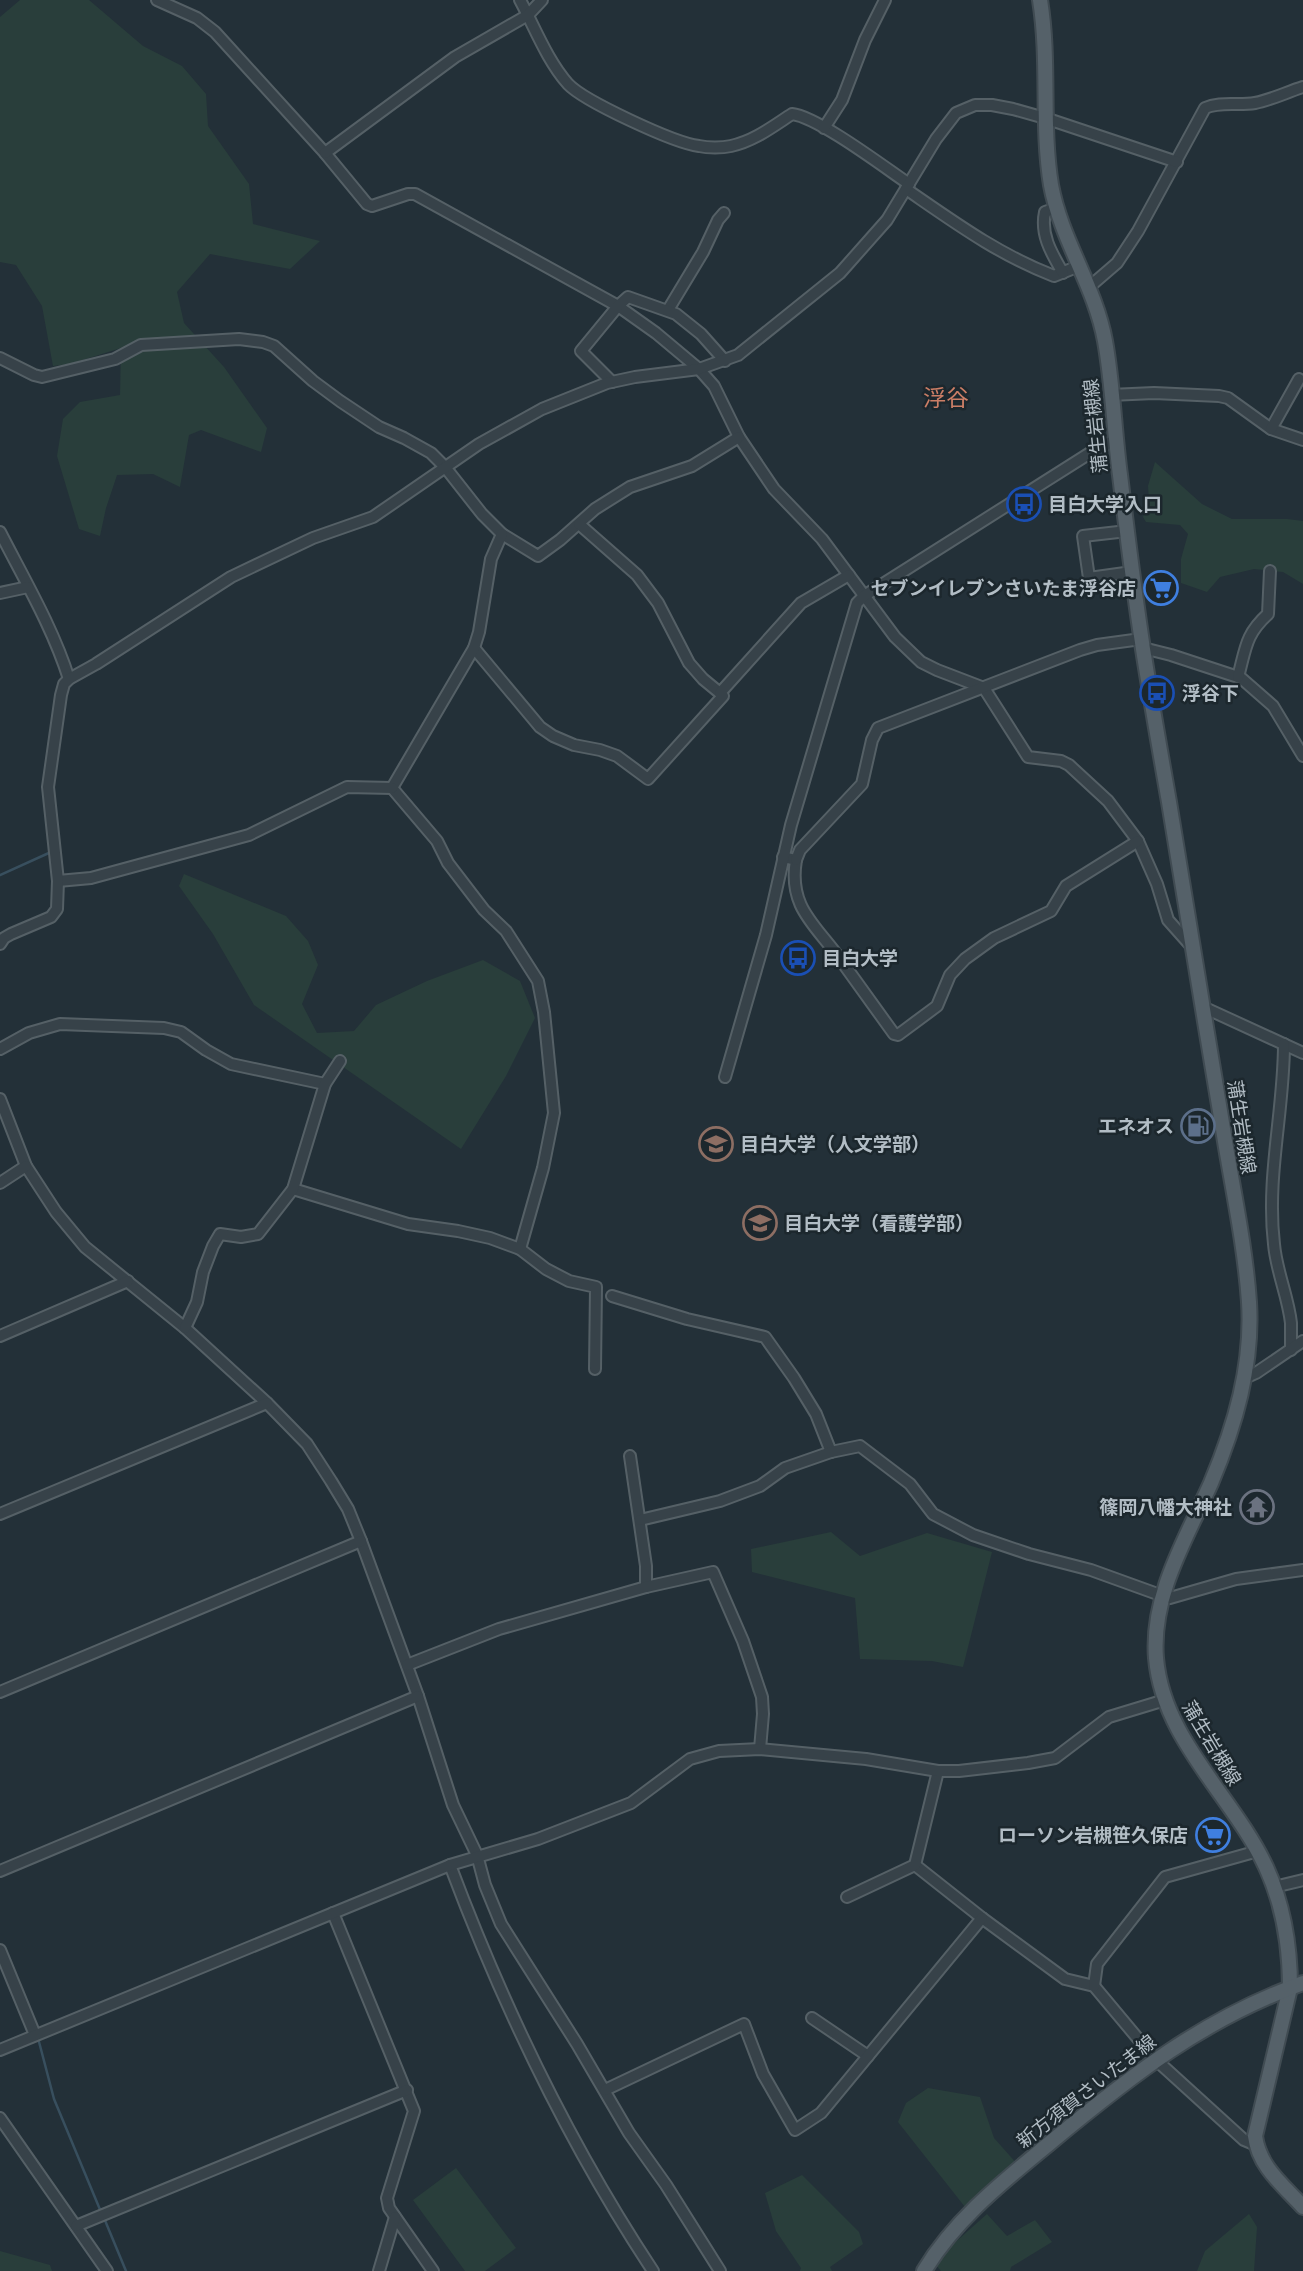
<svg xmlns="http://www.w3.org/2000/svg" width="1303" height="2271" font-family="Barlow,'Noto Sans JP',sans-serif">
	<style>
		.green { fill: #293e3b }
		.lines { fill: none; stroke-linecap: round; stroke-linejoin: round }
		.stream { stroke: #384f5e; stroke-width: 2.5 }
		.minor-casing { stroke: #556066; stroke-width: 14 }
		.major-casing { stroke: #404b52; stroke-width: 18 }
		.minor { stroke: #374249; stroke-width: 10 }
		.major { stroke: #556169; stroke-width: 14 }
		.labels { text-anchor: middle; stroke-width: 5; stroke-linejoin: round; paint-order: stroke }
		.street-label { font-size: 19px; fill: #b2bdc5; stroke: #1c272d }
		.poi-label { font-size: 19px; font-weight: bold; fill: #b2bdc5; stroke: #1c272d; text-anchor: start }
		.quarter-label { font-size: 23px; fill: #cb7e66; stroke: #1c272d }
	</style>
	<rect width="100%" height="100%" fill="#233038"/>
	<g class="green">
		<polygon points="20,0 89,0 143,46 182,66 206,94 208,126 249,184 253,224 320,241 290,269 210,254 177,292 184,323 224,367 267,428 261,452 201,430 189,435 180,487 153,474 117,475 106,508 100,536 79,529 57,456 63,419 80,402 120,395 121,348 70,364 53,366 42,306 16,265 0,262 0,17"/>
		<polygon points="1155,462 1202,504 1232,519 1287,519 1303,521 1303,584 1283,572 1254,569 1220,577 1207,592 1181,583 1181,559 1188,534 1180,525 1146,522 1143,517 1149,501 1148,486"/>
		<polygon points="184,874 286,916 308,941 318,965 302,1004 317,1033 354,1031 376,1005 427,981 483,960 520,981 535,1018 506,1076 461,1149 254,1005 213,934 179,886"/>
		<polygon points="831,1532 860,1556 927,1533 992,1552 963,1667 932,1661 860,1659 855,1598 752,1572 751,1549"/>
		<polygon points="928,2088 980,2097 994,2138 1018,2165 965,2207 898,2122 906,2103"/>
		<polygon points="456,2168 516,2248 485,2271 465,2271 413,2200"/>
		<polygon points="802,2175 859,2232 863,2244 830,2267 832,2271 800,2271 801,2268 776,2231 765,2193"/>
		<polygon points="987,2214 1007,2236 1035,2220 1052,2242 1011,2267 1010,2271 941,2271 933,2262"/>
		<polygon points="1249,2214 1257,2227 1254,2271 1197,2271 1205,2251"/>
		<polygon points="0,2251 50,2265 52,2271 0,2271"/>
	</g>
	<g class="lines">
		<g class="stream">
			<polyline points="0,875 51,852"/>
			<polyline points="38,2038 54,2099 101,2212"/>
			<polyline points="104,2218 126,2271"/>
		</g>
		<g class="minor-casing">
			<g id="minor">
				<polyline points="157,0 197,18 215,32 325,153 367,204 372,206 408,194 415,194 618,306 656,333 699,369 714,386 739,437 774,489 822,539 895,637 921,662 937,670 984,688 1028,757 1061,761 1069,765 1108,801 1138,841 1157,884 1168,920 1192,947"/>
				<path d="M520,0c15,28 27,60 48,84 16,17 106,59 131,62 9,2 23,2 32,0 23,-5 41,-19 61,-32 26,3 92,53 117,70"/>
				<polyline points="824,128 842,100 865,40 885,0"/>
				<polyline points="325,153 455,57 528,15 542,0"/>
				<path d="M906,189c48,33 93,66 148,87l25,-10"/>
				<path d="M1056,208l-11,4c-5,23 7,42 18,61"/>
				<path d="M1088,288l29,-25 21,-32 67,-123c15,-7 33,-2 50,-5 16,-3 32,-11 48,-16"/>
				<polyline points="668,310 703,252 718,220 724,213"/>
				<polyline points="0,358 34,375 42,377 115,359 141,345 239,339 263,342 274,346 313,381 340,401 379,427 404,438 431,453 445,467 482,514 502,534 538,556 560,540 595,509 630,487 692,466 739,437"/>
				<polyline points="612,382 581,351 618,306 628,297 676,314 701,334 725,361"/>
				<polyline points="1110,395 1154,393 1219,396 1228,398 1271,429 1303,440"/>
				<polyline points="1271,429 1299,379"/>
				<polyline points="579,524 637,575 658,603 689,663 703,679 720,693"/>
				<polyline points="1127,531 1083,536 1089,578 1132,572"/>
				<path d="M0,532c24,47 53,96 69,147"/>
				<polyline points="0,593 28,587"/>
				<polyline points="474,648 540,727 553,736 574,745 600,750 617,756 648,779 723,696 720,693 801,603 849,575"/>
				<polyline points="1143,648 1171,655 1241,678 1273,706 1303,756"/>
				<path d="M1238,677c8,-29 7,-42 30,-63l2,-43"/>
				<polyline points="392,788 437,841 448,863 484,910 506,931 538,981 544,1012 554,1113 543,1168 520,1249"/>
				<polyline points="392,788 474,648 479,632 491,559 502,534"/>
				<path d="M783,857l13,3c-8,48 20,65 44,99 18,25 36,50 54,75l4,1 39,-29 13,-31 15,-16 29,-21 57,-27 15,-25 72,-45"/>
				<polyline points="796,860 800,850 862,784 872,740 878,728 1080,650 1097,645 1141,639"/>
				<polyline points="58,881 91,878 249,835 347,787 392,788"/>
				<polyline points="0,944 4,938 11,934 51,917 57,909 58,881 48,787 61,695 64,684 69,679 96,664 231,577 313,538 373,517 479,444 542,409 607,383 635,377 699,369 738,355 840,273 887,220 936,139 956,113 975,105 992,105 1013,109 1045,118 1177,162"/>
				<polyline points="1203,1007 1303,1053"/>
				<path d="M1284,1044c0,67 -18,133 -10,200 2,26 14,52 17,79 0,9 0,18 0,27"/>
				<polyline points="0,1049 29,1033 60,1024 164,1028 181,1032 206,1050 231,1064 325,1084"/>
				<polyline points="725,1077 766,935 791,825 857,603 864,596 1090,453 1115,440"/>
				<polyline points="0,1099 26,1166 56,1212 85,1247 185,1328 267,1403 307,1444 331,1481 348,1509 361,1541 418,1696 453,1805 477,1855 485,1885 501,1924 577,2044 629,2133 666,2185 720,2271"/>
				<polyline points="0,1183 26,1166"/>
				<polyline points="293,1189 408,1224 458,1231 490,1238 520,1249 546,1269 569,1281 596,1287 595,1369"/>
				<polyline points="612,1296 687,1319 765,1337 794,1378 816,1414 831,1452"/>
				<polyline points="185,1328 197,1302 203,1272 213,1246 220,1234 241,1237 258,1234 293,1189 325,1084 340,1061"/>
				<polyline points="0,1336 128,1281"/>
				<polyline points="1245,1378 1256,1373 1303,1341"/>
				<polyline points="630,1456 646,1566 646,1587"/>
				<polyline points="0,1514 267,1403"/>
				<polyline points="640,1520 720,1501 760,1486 785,1468 831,1452 860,1446 910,1484 933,1514 973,1535 1029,1554 1091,1570 1163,1596 1170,1598 1236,1579 1303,1570"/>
				<polyline points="407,1665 499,1629 646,1587 713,1572 743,1641 762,1697 763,1714 760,1749"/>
				<polyline points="0,1692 361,1541"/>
				<path d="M450,1865c53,141 119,279 203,406"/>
				<polyline points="915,1865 982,1918 1065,1979 1094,1986 1155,2059 1244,2140 1256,2145"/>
				<polyline points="0,1871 418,1696"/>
				<polyline points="1274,1887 1303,1880"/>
				<polyline points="847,1897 915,1865 938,1771"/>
				<polyline points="333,1913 414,2111 387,2198 389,2208 433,2271"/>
				<polyline points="0,1950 35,2035"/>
				<polyline points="1094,1986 1097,1964 1165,1877 1258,1851"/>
				<polyline points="812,2018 868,2056"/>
				<polyline points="0,2050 450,1865 538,1839 631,1803 690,1759 719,1751 760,1749 866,1759 938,1771 959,1771 1028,1763 1055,1758 1109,1717 1165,1700"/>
				<polyline points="605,2090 744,2024 763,2074 795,2130 821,2113 982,1918"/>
				<polyline points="0,2118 107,2271"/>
				<polyline points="76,2226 407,2090"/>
				<polyline points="379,2271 395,2217"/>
			</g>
		</g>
		<g class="major-casing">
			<g id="major">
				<path d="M1040,0c10,62 1,124 11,185 10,55 44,101 54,156 8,44 9,90 15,134 7,58 14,116 23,174 8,51 17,102 26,153 17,109 36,218 54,327 9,57 22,115 26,173 4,63 -14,124 -38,181 -25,56 -60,112 -55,175 7,82 77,138 110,209 17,37 24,80 24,121l-35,148c4,31 28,49 48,71"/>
				<path d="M924,2271c32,-53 80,-90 127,-129 81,-67 152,-123 252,-159"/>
			</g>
		</g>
		<use href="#minor" class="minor"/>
		<use href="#major" class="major"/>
	</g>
	<defs>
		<g id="bus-ring" transform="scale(1.75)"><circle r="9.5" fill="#1c272d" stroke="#1a4fb4" stroke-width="1.5"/><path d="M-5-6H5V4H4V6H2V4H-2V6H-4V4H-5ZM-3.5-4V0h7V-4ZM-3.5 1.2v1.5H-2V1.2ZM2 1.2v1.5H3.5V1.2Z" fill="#1a4fb4"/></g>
		<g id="supermarket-ring" transform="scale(1.75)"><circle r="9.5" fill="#1c272d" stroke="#3f7fe0" stroke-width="1.5"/><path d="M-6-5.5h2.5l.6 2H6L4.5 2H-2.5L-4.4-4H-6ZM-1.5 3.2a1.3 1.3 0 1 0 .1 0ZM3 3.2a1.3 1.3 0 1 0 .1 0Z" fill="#3f7fe0"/></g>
		<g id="fuel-ring" transform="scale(1.75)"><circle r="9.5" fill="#1c272d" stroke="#5c6f8a" stroke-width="1.5"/><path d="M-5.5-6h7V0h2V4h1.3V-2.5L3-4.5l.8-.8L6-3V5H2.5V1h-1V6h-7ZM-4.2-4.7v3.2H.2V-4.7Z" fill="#5c6f8a"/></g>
		<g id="university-ring" transform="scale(1.75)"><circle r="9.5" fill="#1c272d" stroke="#8d6e63" stroke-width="1.5"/><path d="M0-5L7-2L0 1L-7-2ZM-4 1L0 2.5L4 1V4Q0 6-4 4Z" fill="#8d6e63"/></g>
		<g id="temple-ring" transform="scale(1.75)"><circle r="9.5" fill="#1c272d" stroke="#6b7280" stroke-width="1.5"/><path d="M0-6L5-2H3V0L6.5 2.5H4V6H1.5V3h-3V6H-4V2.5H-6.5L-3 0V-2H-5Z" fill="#6b7280"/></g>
	</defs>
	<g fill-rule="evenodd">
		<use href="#bus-ring" x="1024" y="504"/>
		<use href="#supermarket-ring" x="1161" y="588"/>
		<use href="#bus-ring" x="1157" y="693"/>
		<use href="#bus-ring" x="798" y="958"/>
		<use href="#fuel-ring" x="1198" y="1126"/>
		<use href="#university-ring" x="716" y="1144"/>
		<use href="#university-ring" x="760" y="1223"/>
		<use href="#temple-ring" x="1257" y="1507"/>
		<use href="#supermarket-ring" x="1213" y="1835"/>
	</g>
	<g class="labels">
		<g class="street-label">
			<text transform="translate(1095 426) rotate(-96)" y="7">蒲生岩槻線</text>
			<text transform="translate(1242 1127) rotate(81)" y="7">蒲生岩槻線</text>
			<text transform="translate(1212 1743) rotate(59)" y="7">蒲生岩槻線</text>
			<text transform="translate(1086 2091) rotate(-38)" y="7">新方須賀さいたま線</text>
		</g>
		<g class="poi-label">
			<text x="1048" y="511">目白大学入口</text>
			<text x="1136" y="595" text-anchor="end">セブンイレブンさいたま浮谷店</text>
			<text x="1182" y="700">浮谷下</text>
			<text x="822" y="965">目白大学</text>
			<text x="1174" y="1133" text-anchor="end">エネオス</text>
			<text x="740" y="1151">目白大学（人文学部）</text>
			<text x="784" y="1230">目白大学（看護学部）</text>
			<text x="1232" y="1514" text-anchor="end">篠岡八幡大神社</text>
			<text x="1188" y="1842" text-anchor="end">ローソン岩槻笹久保店</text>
		</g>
		<g class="quarter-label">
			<text x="946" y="406">浮谷</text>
		</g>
	</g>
</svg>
